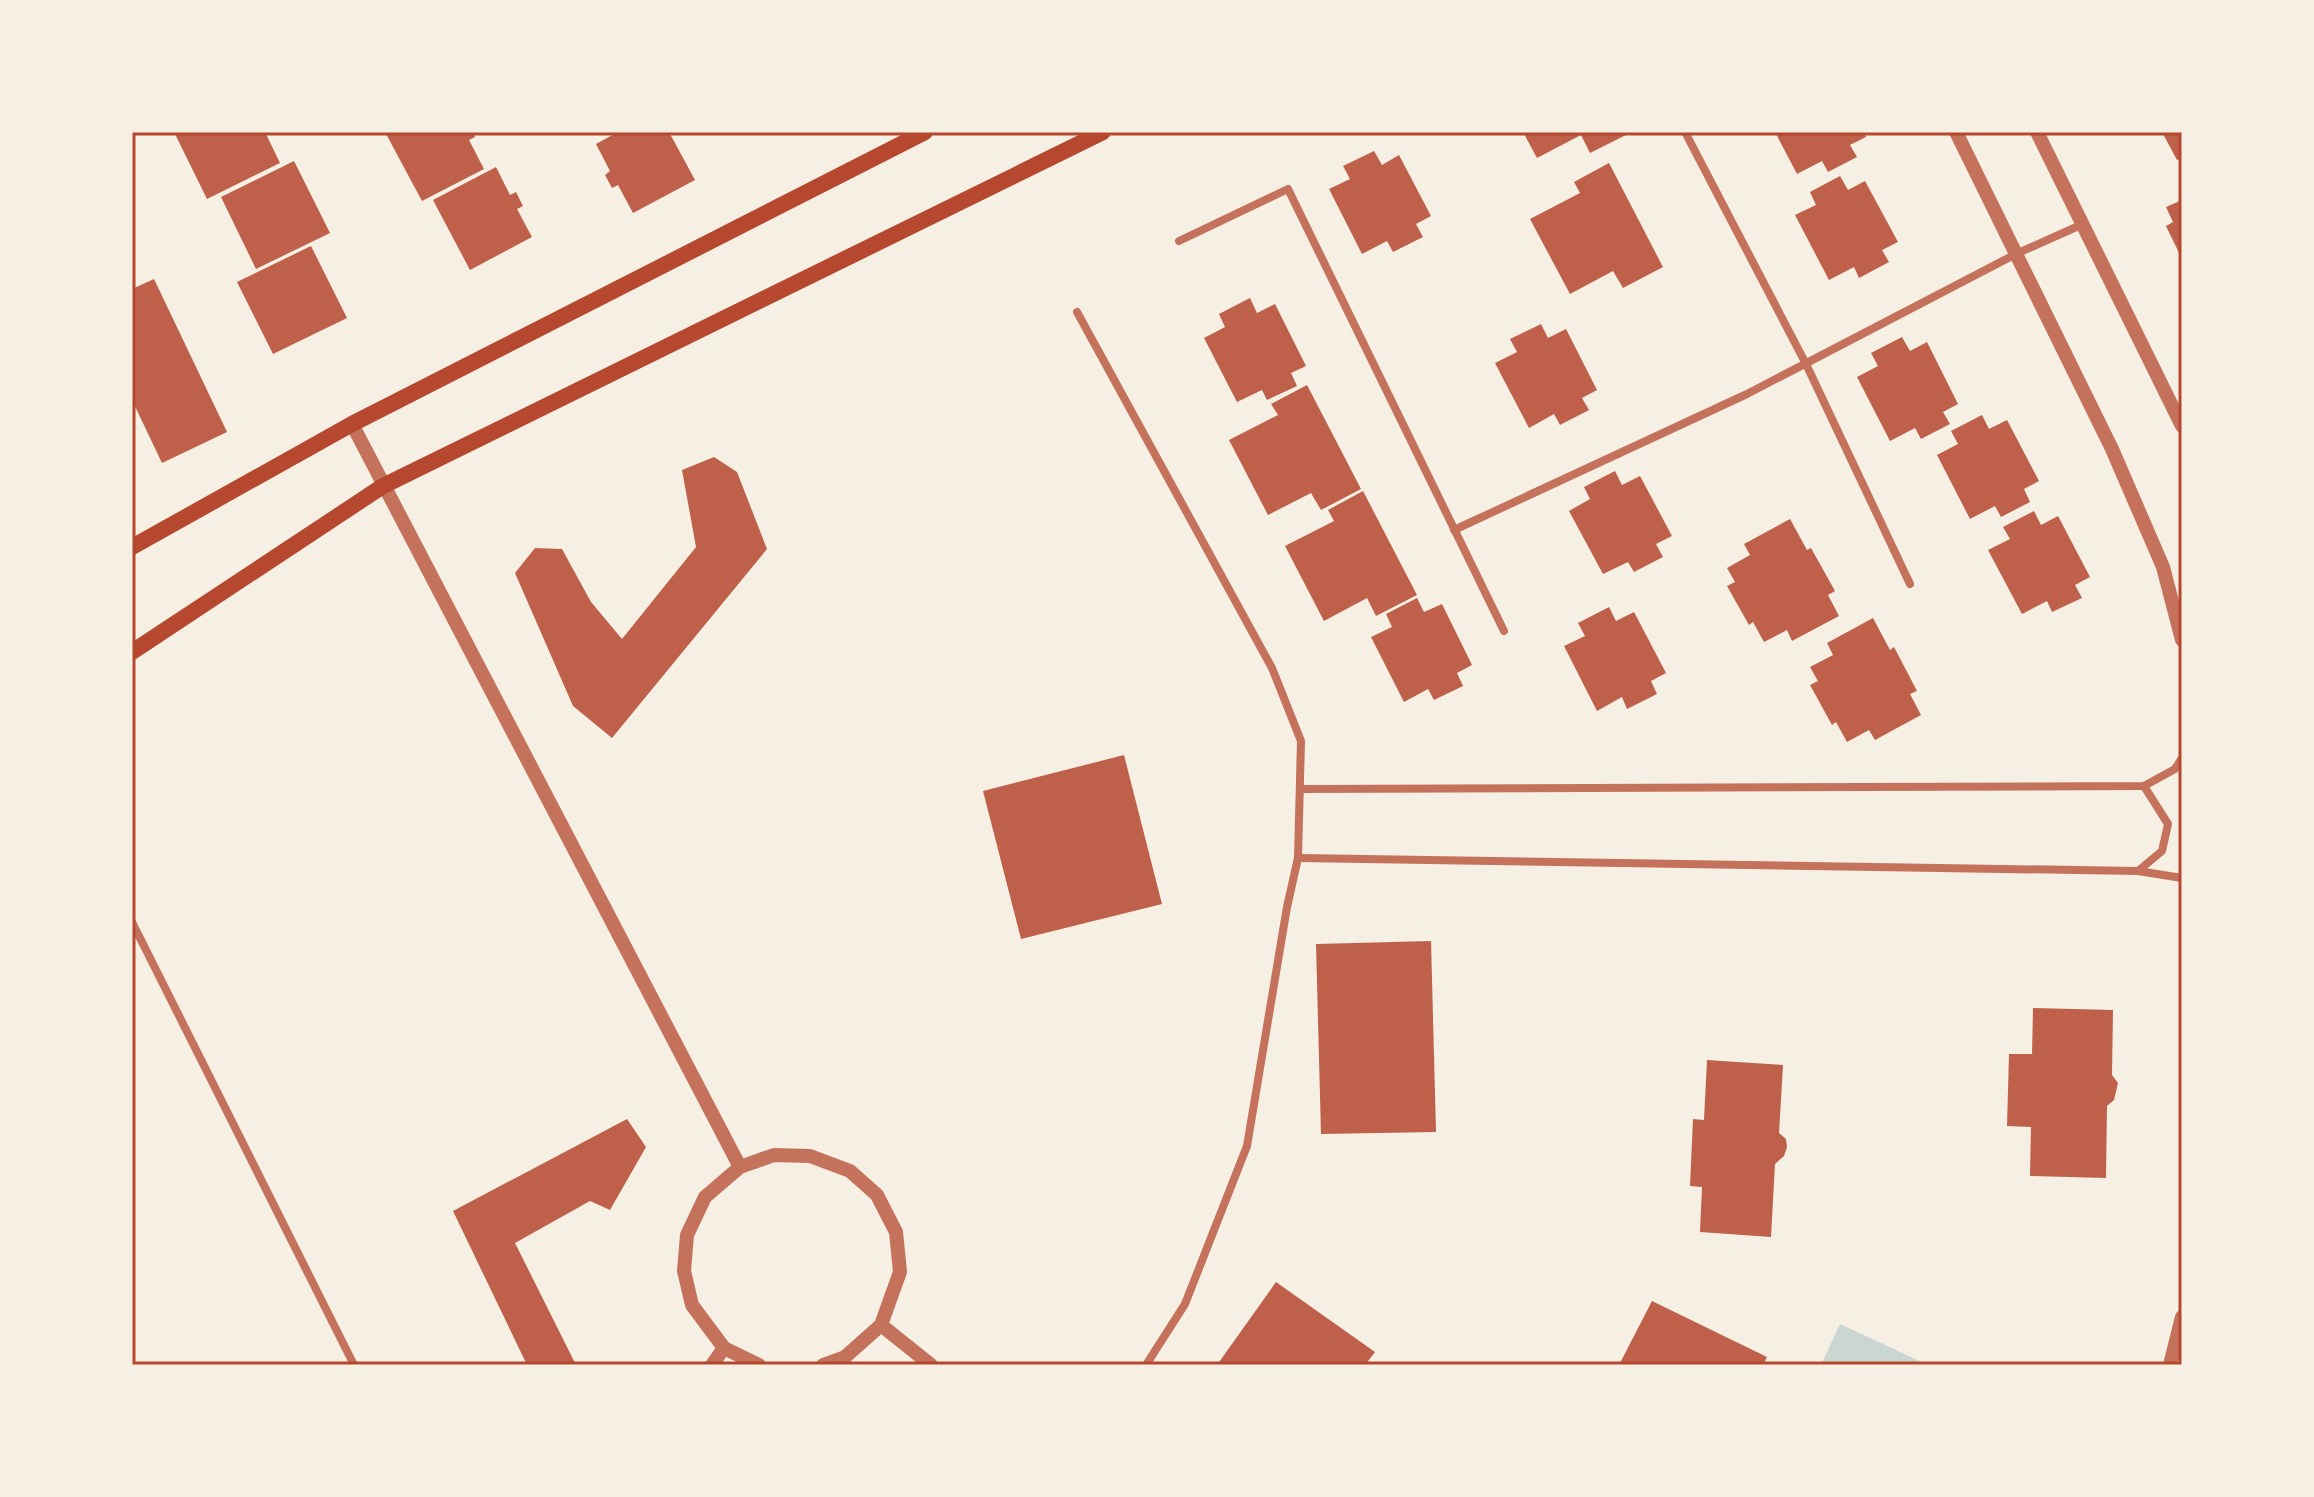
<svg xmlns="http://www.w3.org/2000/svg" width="2314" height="1497" font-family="'Source Serif 4',serif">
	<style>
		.water { fill: #c9d6d2 }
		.building { fill: #bf614a }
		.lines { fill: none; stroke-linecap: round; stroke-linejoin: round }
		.minor { stroke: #c5725c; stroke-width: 8 }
		.tertiary { stroke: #c5725c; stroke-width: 14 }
		.secondary { stroke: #b5482f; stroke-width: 16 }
		.neatline { fill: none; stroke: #b5482f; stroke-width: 3 }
	</style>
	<rect width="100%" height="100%" fill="#f6efe4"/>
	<polygon class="water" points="1840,1324 1928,1365 1821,1365"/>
	<g class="building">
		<polygon points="174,132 265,132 280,163 207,199"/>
		<polygon points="385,132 473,132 475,137 469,140 484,169 422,201"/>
		<polygon points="618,132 669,132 695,180 633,213 618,185 612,188 605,175 610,171 596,144"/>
		<polygon points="1523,132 1632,132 1590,153 1581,135 1537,158"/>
		<polygon points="1775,132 1863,132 1866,137 1850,145 1857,157 1828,172 1822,161 1797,174"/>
		<polygon points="2162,132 2182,132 2182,158 2177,160"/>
		<polygon points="1374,151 1382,165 1399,155 1431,216 1416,224 1423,237 1393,252 1387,241 1362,254 1329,189 1350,179 1343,166"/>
		<polygon points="294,161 330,233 256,269 221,197"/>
		<polygon points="1609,163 1663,267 1623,288 1613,271 1570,294 1530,219 1580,193 1574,182"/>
		<polygon points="496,167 510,195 516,192 523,206 517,209 532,237 470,270 433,200"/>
		<polygon points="1840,176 1848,190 1865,181 1898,242 1882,250 1889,262 1859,278 1854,267 1829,280 1795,215 1816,205 1810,192"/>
		<polygon points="2182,200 2182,259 2166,226 2173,222 2166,207"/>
		<polygon points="311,246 347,318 273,354 237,282"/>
		<polygon points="154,279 227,432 162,463 132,400 132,289"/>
		<polygon points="1250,298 1257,313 1275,304 1306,366 1291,373 1297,386 1267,400 1262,390 1237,402 1204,338 1225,327 1219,314"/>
		<polygon points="1541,324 1548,338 1566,329 1597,390 1582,398 1589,410 1560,425 1554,414 1529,428 1495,363 1517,352 1510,339"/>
		<polygon points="1902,337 1910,351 1927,342 1958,404 1943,412 1950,424 1921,439 1915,428 1890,441 1857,377 1878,366 1871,353"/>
		<polygon points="1307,385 1361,489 1321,510 1311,493 1268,515 1229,440 1278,415 1271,404"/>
		<polygon points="1982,415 1989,429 2007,420 2039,481 2024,489 2030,502 2001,517 1995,506 1970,519 1937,455 1958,444 1951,431"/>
		<polygon points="714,457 737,472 767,549 612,738 573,706 515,573 535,548 562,549 591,602 622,639 696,547 682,470"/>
		<polygon points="1615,471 1622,485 1640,476 1672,536 1656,544 1663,557 1634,572 1628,562 1603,574 1569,511 1590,499 1584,487"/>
		<polygon points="1363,491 1417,595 1376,616 1367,598 1324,621 1285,546 1334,521 1328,510"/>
		<polygon points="2034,511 2041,525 2058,516 2090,577 2075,585 2082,598 2052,612 2047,601 2022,614 1988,550 2010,539 2003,527"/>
		<polygon points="1790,519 1807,550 1811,548 1835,591 1828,595 1839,616 1792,641 1787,630 1764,642 1753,622 1749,625 1727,586 1735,582 1727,568 1750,555 1744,544"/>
		<polygon points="1417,598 1424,612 1442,604 1472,665 1457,673 1463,686 1434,700 1428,689 1404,702 1371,637 1392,627 1386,614"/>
		<polygon points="1609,607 1616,621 1634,612 1666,673 1651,681 1657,694 1627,709 1622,697 1597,711 1564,646 1585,636 1578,623"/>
		<polygon points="1873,618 1890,650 1894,647 1917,691 1910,694 1921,715 1875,740 1869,730 1847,742 1836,722 1832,725 1810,685 1818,681 1810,667 1833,655 1827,643"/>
		<polygon points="1124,755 1162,904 1021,939 983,791"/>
		<polygon points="1431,941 1436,1132 1321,1134 1316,944"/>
		<polygon points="2033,1008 2113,1010 2112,1075 2118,1083 2114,1100 2107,1106 2106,1178 2030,1176 2031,1127 2007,1126 2009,1054 2032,1054"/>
		<polygon points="1707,1060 1783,1065 1779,1133 1786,1139 1787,1147 1784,1156 1775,1164 1771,1237 1700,1232 1702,1187 1690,1186 1693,1119 1704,1120"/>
		<polygon points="627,1119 646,1147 610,1210 590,1201 515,1243 576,1365 527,1365 453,1211"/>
		<polygon points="1276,1282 1375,1352 1365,1365 1217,1365"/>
		<polygon points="1652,1301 1767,1357 1763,1365 1619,1365"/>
	</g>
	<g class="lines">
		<g class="minor">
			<polyline points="1685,132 1806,364 1910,584"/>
			<polyline points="1179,241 1288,189 1504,631"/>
			<polyline points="1077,312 1272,668 1301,741 1298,858 1287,907 1247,1146 1185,1304 1146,1365"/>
			<polyline points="1454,530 1747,394 2016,254 2083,224"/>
			<polyline points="1301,789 2144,786 2175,769 2182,758"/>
			<polyline points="1298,858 2138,871 2182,878"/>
			<polyline points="2138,871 2162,851 2168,824 2144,786"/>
			<polyline points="132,922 354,1365"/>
		</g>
		<g class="tertiary">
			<polyline points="1956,132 2112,449 2163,567 2182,640"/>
			<polyline points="2037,132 2182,426"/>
			<polyline points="352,424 740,1167"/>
			<polyline points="881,1325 931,1365"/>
			<polyline points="712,1365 724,1348"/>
			<polyline points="759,1365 724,1348 692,1305 684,1271 687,1235 705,1197 740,1167 774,1155 810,1156 850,1171 877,1195 896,1232 900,1272 881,1325 845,1357 823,1365"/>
			<polyline points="2170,1365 2182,1317"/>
		</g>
		<g class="secondary">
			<polyline points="132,547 352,424 925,132"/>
			<polyline points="132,652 383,486 1103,132"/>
		</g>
	</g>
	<rect width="2314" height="1497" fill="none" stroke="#f6efe4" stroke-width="268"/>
	<rect x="134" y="134" width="2046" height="1229" class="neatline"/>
</svg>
